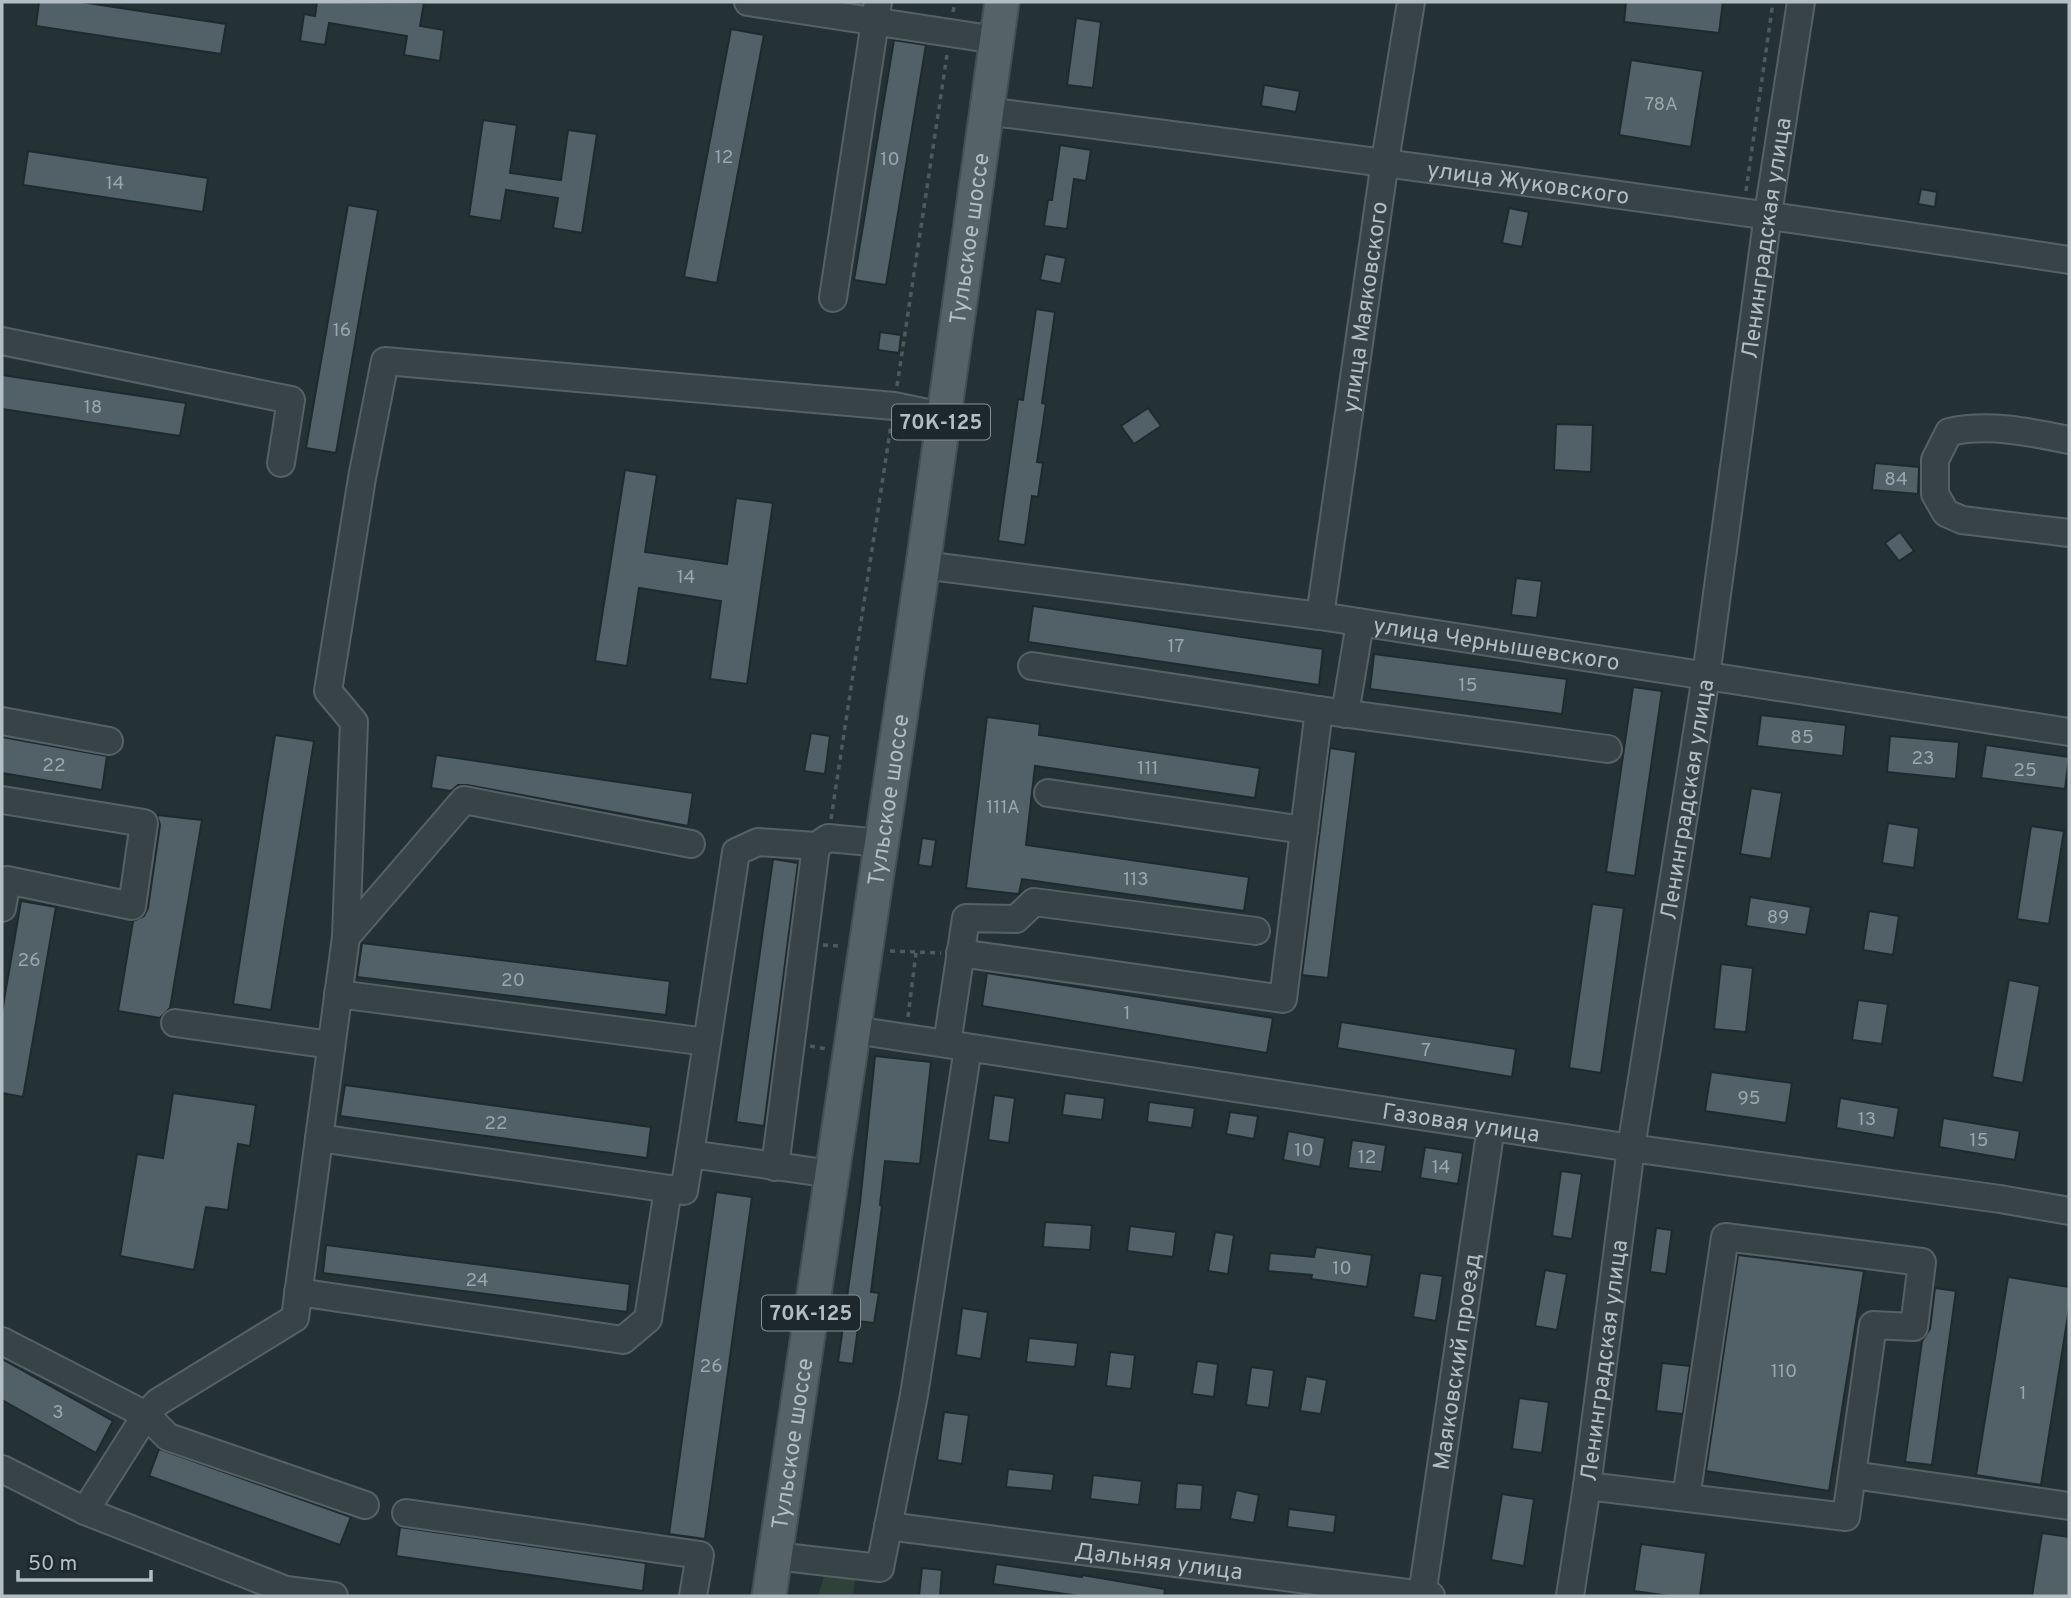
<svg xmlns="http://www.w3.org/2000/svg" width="2071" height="1598" font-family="Overpass,sans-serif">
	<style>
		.green { fill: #2e423a }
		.building { fill: #516167; stroke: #1e2a2e; stroke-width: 2 }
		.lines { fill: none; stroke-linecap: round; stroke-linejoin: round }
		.minor-casing { stroke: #556165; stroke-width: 30 }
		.major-casing { stroke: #434f53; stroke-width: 37 }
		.path { stroke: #4c5d59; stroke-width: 3.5; stroke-dasharray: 5 5; stroke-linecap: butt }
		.minor { stroke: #374347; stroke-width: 26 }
		.major { stroke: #556267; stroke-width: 33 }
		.labels { text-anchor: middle; stroke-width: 7; stroke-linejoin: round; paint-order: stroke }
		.number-label { font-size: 19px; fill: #9aa7ac }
		.shield { fill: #1c282c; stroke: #859196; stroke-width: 2 }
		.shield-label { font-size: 21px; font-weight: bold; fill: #b2bec3 }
		.street-label { font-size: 23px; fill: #b2bec3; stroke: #1c282c }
	</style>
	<rect width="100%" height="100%" fill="#243236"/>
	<polygon class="green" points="826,1569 856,1572 853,1596 818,1596"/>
	<g class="building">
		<polygon points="39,2 81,2 226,24 221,54 36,26"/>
		<polygon points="317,2 424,3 420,26 444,30 440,61 404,55 407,36 329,23 325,45 300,41 304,14 315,16"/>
		<polygon points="1626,2 1723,2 1719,33 1624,22"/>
		<polygon points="1076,18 1101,22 1093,88 1067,85"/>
		<polygon points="731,29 764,35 717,283 684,277"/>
		<polygon points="894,40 926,45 886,285 854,280"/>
		<polygon points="1631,60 1703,71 1691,147 1619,135"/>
		<polygon points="1264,85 1300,91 1296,112 1261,106"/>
		<polygon points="483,120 517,125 510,173 561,180 568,130 597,134 582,233 553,228 558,198 506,190 501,221 469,216"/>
		<polygon points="1060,145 1091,150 1086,181 1074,179 1067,229 1044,226 1048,200 1052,200"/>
		<polygon points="28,151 208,178 203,212 23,185"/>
		<polygon points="1921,189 1937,192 1935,207 1918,204"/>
		<polygon points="348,205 378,210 336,453 306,448"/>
		<polygon points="1509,208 1529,212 1522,247 1502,243"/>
		<polygon points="1045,254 1066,258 1061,284 1040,280"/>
		<polygon points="1036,309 1055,312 1042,403 1046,404 1037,462 1043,463 1038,497 1032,496 1025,545 998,541 1018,399 1023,400"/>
		<polygon points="880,332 901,335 899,353 878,350"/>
		<polygon points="2,375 186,403 180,436 2,409"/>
		<polygon points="1148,408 1161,426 1134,444 1121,426"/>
		<polygon points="1556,424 1593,425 1591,472 1554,470"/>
		<polygon points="1875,463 1919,467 1918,494 1872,490"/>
		<polygon points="625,470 657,475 645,552 727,564 736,498 773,503 747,684 710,679 721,601 639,588 627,666 595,661"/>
		<polygon points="1900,532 1914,551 1899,561 1885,543"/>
		<polygon points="1516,578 1542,581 1537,618 1511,615"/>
		<polygon points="1033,606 1323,649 1319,685 1028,642"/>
		<polygon points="1374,654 1567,679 1562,714 1370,689"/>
		<polygon points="1633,687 1662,691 1635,876 1606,872"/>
		<polygon points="1761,715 1846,725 1843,756 1757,746"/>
		<polygon points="987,717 1040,724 1039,735 1260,768 1255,798 1035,766 1026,845 1249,877 1244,911 1022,879 1019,894 966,888"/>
		<polygon points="811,733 830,736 825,774 804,771"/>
		<polygon points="275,735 314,741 271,1010 233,1004"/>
		<polygon points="1890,736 1959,742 1956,779 1887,772"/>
		<polygon points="2,737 107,756 102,790 2,773"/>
		<polygon points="1986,745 2069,757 2065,789 1981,778"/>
		<polygon points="1330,748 1356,752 1328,978 1302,975"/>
		<polygon points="436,755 693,793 688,826 467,785 458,785 451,791 431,788"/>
		<polygon points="1751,788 1782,793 1771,859 1740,854"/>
		<polygon points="157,815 202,820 170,1008 160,1018 118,1011 133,921 144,916 148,908 160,825"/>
		<polygon points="1888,823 1919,828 1914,868 1882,863"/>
		<polygon points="2031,826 2064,831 2049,924 2017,919"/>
		<polygon points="922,838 936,840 932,867 918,865"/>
		<polygon points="773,859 798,863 764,1126 736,1122"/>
		<polygon points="1750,897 1811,907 1806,935 1746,926"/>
		<polygon points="21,901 56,907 23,1097 2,1093 2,1012"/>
		<polygon points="1592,904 1624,908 1601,1073 1569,1068"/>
		<polygon points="1869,911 1899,916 1893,955 1863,950"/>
		<polygon points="362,943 670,981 666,1015 357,977"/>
		<polygon points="1721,964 1753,968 1746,1032 1714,1029"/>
		<polygon points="987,973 1273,1018 1267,1053 982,1006"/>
		<polygon points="2009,980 2040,986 2023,1083 1992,1077"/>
		<polygon points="1858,1000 1888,1004 1882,1044 1852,1040"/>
		<polygon points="1341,1022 1516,1049 1512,1077 1337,1048"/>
		<polygon points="875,1056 931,1062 920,1164 885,1161 880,1205 882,1206 871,1292 879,1293 874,1323 859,1321 853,1364 838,1362 860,1203"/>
		<polygon points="1711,1072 1792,1083 1786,1123 1705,1111"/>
		<polygon points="345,1085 651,1127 647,1158 340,1116"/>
		<polygon points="173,1093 256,1105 250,1146 238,1144 228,1210 206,1207 194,1270 120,1256 137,1154 163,1158"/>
		<polygon points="1065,1093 1105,1098 1102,1120 1062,1115"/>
		<polygon points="994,1095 1015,1098 1009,1143 988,1140"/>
		<polygon points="1840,1098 1899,1108 1894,1138 1836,1128"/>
		<polygon points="1149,1102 1195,1108 1192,1128 1147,1122"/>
		<polygon points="1230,1112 1258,1116 1254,1139 1226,1134"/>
		<polygon points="1943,1118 2020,1131 2015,1160 1939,1147"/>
		<polygon points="1288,1131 1325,1138 1320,1167 1283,1160"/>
		<polygon points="1352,1140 1386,1145 1382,1172 1348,1168"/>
		<polygon points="1425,1147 1463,1153 1458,1184 1420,1178"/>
		<polygon points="1561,1171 1582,1174 1572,1239 1552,1236"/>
		<polygon points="716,1192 752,1197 705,1539 669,1534"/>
		<polygon points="1045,1222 1092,1225 1090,1250 1043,1247"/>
		<polygon points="1130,1226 1176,1232 1173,1257 1127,1251"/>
		<polygon points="1656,1228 1672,1230 1666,1274 1650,1272"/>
		<polygon points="1215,1232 1234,1235 1228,1274 1208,1271"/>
		<polygon points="326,1245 630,1284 627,1312 323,1273"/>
		<polygon points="1316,1247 1372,1255 1367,1287 1311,1279 1312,1275 1268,1271 1270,1253 1314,1257"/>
		<polygon points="1738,1255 1864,1271 1829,1491 1706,1471"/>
		<polygon points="1545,1270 1567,1274 1557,1330 1535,1326"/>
		<polygon points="1420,1273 1443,1276 1436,1321 1413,1317"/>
		<polygon points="2008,1277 2069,1287 2069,1309 2041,1485 1976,1475"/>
		<polygon points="1935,1288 1956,1291 1932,1465 1905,1462 1922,1341 1930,1329"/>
		<polygon points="962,1308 988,1312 981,1359 956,1355"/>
		<polygon points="1029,1338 1078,1343 1075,1367 1026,1362"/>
		<polygon points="1110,1352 1135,1355 1131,1389 1106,1386"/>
		<polygon points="2,1359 113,1421 96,1453 2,1400"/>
		<polygon points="1197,1361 1218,1364 1214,1397 1192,1394"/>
		<polygon points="1662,1363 1690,1366 1683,1414 1656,1411"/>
		<polygon points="1251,1367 1274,1370 1269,1408 1246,1405"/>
		<polygon points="1306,1376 1327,1380 1321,1414 1300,1411"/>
		<polygon points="1519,1398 1549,1402 1542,1453 1512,1449"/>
		<polygon points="944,1412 969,1415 962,1464 937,1460"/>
		<polygon points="159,1449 351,1517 340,1545 149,1476"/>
		<polygon points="1008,1469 1054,1474 1052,1491 1006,1487"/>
		<polygon points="1093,1475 1142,1481 1139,1505 1090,1499"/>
		<polygon points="1177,1483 1203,1485 1201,1510 1175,1509"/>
		<polygon points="1236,1490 1259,1495 1254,1523 1230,1519"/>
		<polygon points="1502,1494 1534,1499 1524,1566 1491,1560"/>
		<polygon points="1289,1509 1336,1515 1334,1533 1287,1527"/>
		<polygon points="400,1527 646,1563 643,1591 396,1556"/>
		<polygon points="2042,1533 2069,1537 2069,1596 2032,1596"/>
		<polygon points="1641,1544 1706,1553 1700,1596 1670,1596 1634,1591"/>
		<polygon points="996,1564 1082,1577 1082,1575 1165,1589 1164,1596 1080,1596 993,1584"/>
		<polygon points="922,1568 942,1570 940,1596 919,1596"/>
	</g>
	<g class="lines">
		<g class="minor-casing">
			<g id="minor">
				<polyline points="748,2 996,40"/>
				<path id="s1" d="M985,111c362,46 723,94 1084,149"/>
				<polyline points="833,298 878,2"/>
				<polyline points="2,341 291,400 281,463"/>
				<path d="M2069,440c-39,-8 -81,-17 -120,-8l-14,28v34l11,19 16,7 107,13"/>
				<path id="s2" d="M923,565l397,51 749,116"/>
				<path id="s3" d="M1320,616l65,-455 26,-159"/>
				<polyline points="1032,666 1319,710 1608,749"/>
				<polyline points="1345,714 1360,623"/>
				<polyline points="2,721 109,741"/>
				<polyline points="1048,793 1304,830"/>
				<polyline points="2,800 144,823 132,906 7,880 2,908"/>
				<polyline points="346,937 354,722 328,691 362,478 385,361 894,406 942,416"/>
				<polyline points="960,953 1283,999 1319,710"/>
				<polyline points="338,994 707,1042"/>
				<polyline points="175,1023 331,1045"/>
				<path id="s4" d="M854,1030l777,118 369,51 69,12"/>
				<polyline points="947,1044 966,918 1016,919 1034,902 1256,931"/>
				<polyline points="319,1138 684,1191 690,1154 832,1174"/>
				<polyline points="690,1154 736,852 758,842 816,846 828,838 881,843"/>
				<polyline points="775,1167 816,846"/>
				<polyline points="298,1292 623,1340 648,1319 668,1189"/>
				<polyline points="2,1341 146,1415 168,1437 365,1505"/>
				<polyline points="2,1469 85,1511 286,1590 334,1596"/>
				<polyline points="1853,1475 2069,1506"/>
				<polyline points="1587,1486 1846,1517 1873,1325 1914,1327 1922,1262 1725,1237 1686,1498"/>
				<polyline points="85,1511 146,1415 158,1402 295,1318 346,937 464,800 691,844"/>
				<polyline points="406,1513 700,1555 693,1596"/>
				<path id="s5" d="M888,1526l543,70"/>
				<polyline points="775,1556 880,1568 914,1395 968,1048"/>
				<path id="s6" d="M1422,1595l69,-468"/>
				<path id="s7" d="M1570,1596l17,-110 44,-338 75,-472 62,-462 33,-212"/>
			</g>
		</g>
		<g class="major-casing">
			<g id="major">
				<path id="s8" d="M769,1596l154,-1031 79,-563"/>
			</g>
		</g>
		<g class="path">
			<polyline points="953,12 955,2"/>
			<polyline points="1746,191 1773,2"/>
			<polyline points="897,386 947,55"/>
			<polyline points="831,819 891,425"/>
			<polyline points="823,945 840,946"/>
			<polyline points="890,951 941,953"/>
			<polyline points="908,1017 916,953"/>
			<polyline points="810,1046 827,1049"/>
		</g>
		<use href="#minor" class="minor"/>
		<use href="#major" class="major"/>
	</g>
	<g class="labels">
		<g class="number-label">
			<text x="1661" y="110">78А</text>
			<text x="724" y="163">12</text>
			<text x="890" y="165">10</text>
			<text x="115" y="189">14</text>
			<text x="342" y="336">16</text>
			<text x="93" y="413">18</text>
			<text x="1896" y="485">84</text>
			<text x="686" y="583">14</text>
			<text x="1176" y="652">17</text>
			<text x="1468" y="691">15</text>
			<text x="1802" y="743">85</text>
			<text x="1923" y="764">23</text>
			<text x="54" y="771">22</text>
			<text x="1148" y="774">111</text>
			<text x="2025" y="776">25</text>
			<text x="1003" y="813">111А</text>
			<text x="1136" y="885">113</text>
			<text x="1778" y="923">89</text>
			<text x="29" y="966">26</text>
			<text x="513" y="986">20</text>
			<text x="1127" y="1019">1</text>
			<text x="1426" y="1056">7</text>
			<text x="1749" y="1104">95</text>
			<text x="1867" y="1125">13</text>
			<text x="496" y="1129">22</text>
			<text x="1979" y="1146">15</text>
			<text x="1304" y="1156">10</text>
			<text x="1367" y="1163">12</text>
			<text x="1441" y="1173">14</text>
			<text x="1342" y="1274">10</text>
			<text x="477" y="1286">24</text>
			<text x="711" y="1372">26</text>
			<text x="1784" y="1377">110</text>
			<text x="2023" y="1399">1</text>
			<text x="58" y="1418">3</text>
		</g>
		<g class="shield">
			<rect x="892" y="404.5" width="98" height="35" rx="5"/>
			<rect x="762" y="1295.5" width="98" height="35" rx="5"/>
		</g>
		<g class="shield-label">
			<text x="941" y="429">70К-125</text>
			<text x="811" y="1320">70К-125</text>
		</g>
		<g class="street-label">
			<text dy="8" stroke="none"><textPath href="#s1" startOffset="548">улица Жуковского</textPath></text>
			<text dy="8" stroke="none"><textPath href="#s8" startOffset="1372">Тульское шоссе</textPath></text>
			<text dy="8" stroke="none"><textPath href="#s7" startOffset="1372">Ленинградская улица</textPath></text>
			<text dy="8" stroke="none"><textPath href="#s3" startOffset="312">улица Маяковского</textPath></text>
			<text dy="8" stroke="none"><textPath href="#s2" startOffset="579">улица Чернышевского</textPath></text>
			<text dy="8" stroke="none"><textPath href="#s8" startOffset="805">Тульское шоссе</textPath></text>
			<text dy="8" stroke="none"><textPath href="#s7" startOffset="805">Ленинградская улица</textPath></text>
			<text dy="8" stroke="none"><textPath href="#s4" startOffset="614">Газовая улица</textPath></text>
			<text dy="8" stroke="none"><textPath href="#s7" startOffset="238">Ленинградская улица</textPath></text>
			<text dy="8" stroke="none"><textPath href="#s6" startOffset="236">Маяковский проезд</textPath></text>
			<text dy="8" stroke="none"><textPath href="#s8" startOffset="154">Тульское шоссе</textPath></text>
			<text dy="8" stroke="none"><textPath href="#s5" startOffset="273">Дальняя улица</textPath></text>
		</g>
	</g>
	<rect width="2071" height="1598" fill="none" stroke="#b2bec3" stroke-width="7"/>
	<path d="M18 1570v10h133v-10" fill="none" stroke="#b2bec3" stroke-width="3.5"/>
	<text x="28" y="1570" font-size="21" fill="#b2bec3" stroke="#1c282c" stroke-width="5" paint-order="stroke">50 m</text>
</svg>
